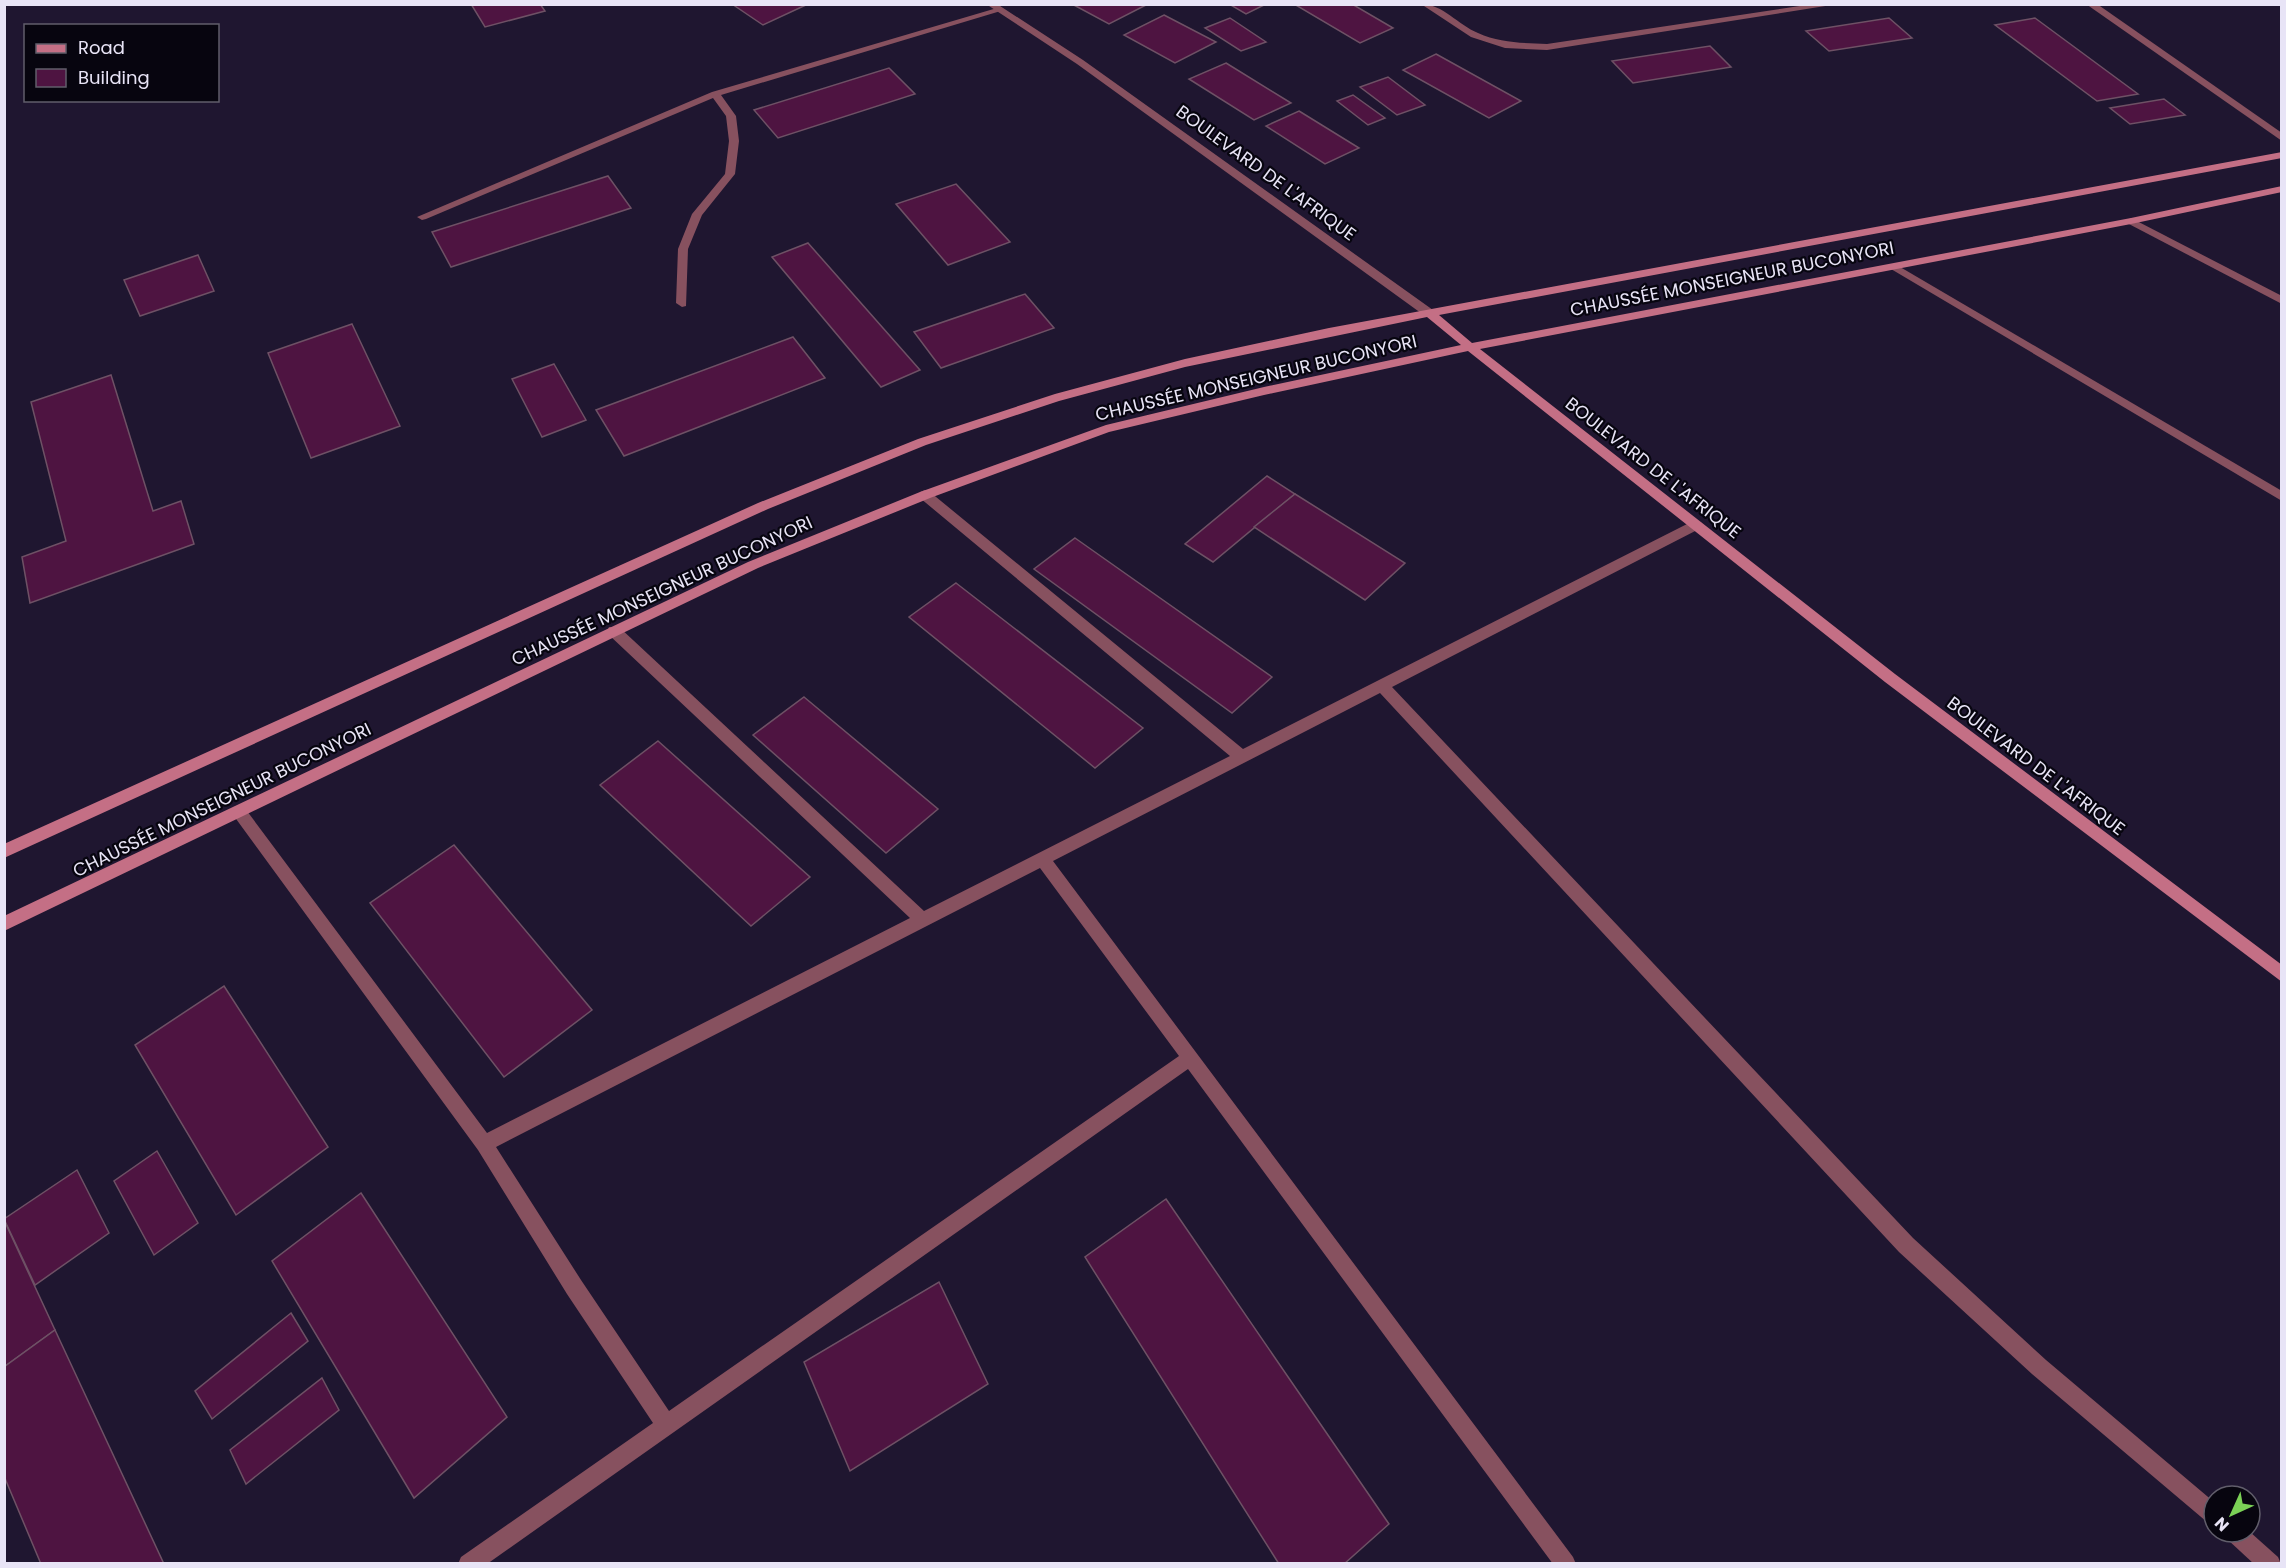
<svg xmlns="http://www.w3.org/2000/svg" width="2286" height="1568" font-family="Poppins,sans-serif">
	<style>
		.building { fill: #4e1441; stroke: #6e5165; stroke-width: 1.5 }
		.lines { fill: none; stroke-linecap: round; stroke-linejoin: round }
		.lane { fill: #87515f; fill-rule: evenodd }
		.street { fill: #87515f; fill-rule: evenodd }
		.secondary { fill: #c46f85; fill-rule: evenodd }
		.labels { text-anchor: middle; stroke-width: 4.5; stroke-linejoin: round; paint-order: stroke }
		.street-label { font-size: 18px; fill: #e8e4f6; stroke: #07050f }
	</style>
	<rect width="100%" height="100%" fill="#1f1630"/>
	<g class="building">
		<polygon points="471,4 540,4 545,11 485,27"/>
		<polygon points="732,4 808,4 763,25"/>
		<polygon points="1072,4 1145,4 1146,5 1109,24"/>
		<polygon points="1229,4 1266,4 1246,14"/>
		<polygon points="1294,4 1352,4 1393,28 1360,43"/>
		<polygon points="1164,15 1216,42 1175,63 1124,35"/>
		<polygon points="1230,18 1266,42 1241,51 1205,28"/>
		<polygon points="1889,18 1912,38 1829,51 1806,31"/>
		<polygon points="2035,18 2138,94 2097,101 1995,25"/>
		<polygon points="1710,46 1731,67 1633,83 1612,61"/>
		<polygon points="1436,54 1521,101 1489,118 1403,70"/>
		<polygon points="1226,63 1291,103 1254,120 1189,79"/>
		<polygon points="889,68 915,94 778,138 754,110"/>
		<polygon points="1388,77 1425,105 1397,115 1360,87"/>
		<polygon points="1353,95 1385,118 1368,125 1337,101"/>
		<polygon points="2164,99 2185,115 2130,124 2110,108"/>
		<polygon points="1299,111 1359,148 1325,164 1266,126"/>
		<polygon points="608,176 631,208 451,267 432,232"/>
		<polygon points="956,184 1010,242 948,265 896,204"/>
		<polygon points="808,243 920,370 881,387 772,257"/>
		<polygon points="198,255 214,291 140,316 124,280"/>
		<polygon points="1025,294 1054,328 941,368 914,332"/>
		<polygon points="352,324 400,426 311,458 268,353"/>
		<polygon points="793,337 825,378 624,456 596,410"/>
		<polygon points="554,364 586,420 542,437 512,379"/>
		<polygon points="111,375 153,511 181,501 194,544 30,603 22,557 66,541 31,402"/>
		<polygon points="1267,476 1295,494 1213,562 1185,544"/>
		<polygon points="1295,494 1405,563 1365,600 1254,527"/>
		<polygon points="1075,538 1272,677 1232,713 1034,569"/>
		<polygon points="956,583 1143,728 1095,768 909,617"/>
		<polygon points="804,697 938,809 886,853 753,735"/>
		<polygon points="658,741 810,877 751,926 600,785"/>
		<polygon points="454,845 592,1010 504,1077 370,903"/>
		<polygon points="224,986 328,1147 236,1215 135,1045"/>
		<polygon points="157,1151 198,1223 154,1255 114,1181"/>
		<polygon points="77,1170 109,1233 35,1285 4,1219"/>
		<polygon points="361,1193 507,1417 414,1498 272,1261"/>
		<polygon points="1166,1199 1389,1524 1344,1564 1279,1564 1085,1257"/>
		<polygon points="4,1220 55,1330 4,1367"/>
		<polygon points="939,1282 988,1384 850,1471 804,1362"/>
		<polygon points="291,1313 308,1341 212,1419 195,1391"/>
		<polygon points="55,1330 164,1564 41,1564 4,1476 4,1367"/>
		<polygon points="322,1378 339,1410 246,1484 230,1450"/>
	</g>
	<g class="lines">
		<polygon class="lane" points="997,8 1004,10 721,95 736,116 739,141 735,174 702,215 688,249 686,306 682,307 676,303 678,249 692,214 725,174 729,141 726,116 713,98 426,219 422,220 417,217 712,92"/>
		<g class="street">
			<polygon points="986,4 997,4 1083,60 1433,310 1433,316 1425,316 1077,64"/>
			<path d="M1421,4c22,0 37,21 57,29 22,10 45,10 69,11l266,-40h25l-291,46 -42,-2 -34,-11z"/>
			<polygon points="2086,4 2097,4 2282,133 2282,141"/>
			<polygon points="2131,218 2282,296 2282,304 2127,223 2126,221"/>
			<polygon points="1895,264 2282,491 2282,501 1891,269 1890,267"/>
			<path d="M925,490l5,2 313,257 448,-227h10l1,3 -1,3 -309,159 521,551 133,122 168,142v23l-7,-3 -175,-148 -133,-122 -519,-559 -327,168 520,696 3,7h-23l-365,-495 -701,495h-29l3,-7 192,-134 -86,-129 -89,-144 -247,-338 3,-5 5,-1 5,1 243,326 423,-215 -301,-283 -2,-4 2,-4h10l305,284 306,-155 -310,-258 -1,-3 1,-3zM1040,868l139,188 -510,355 -88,-131 -85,-133z"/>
			<polygon points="2224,1532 2250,1532 2278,1557 2281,1564 2254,1564 2227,1539"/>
		</g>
		<polygon class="secondary" points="2282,152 2282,158 1439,315 1472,343 2131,218 2282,186 2282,192 2131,224 1480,349 1895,674 2282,965 2282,982 1885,682 1468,351 1264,395 1109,432 930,498 758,568 4,931 4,916 748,562 920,492 1106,425 1264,387 1461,345 1427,317 1185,367 1059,401 926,445 768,509 4,858 4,844 758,503 918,439 1055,394 1185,359 1329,328"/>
	</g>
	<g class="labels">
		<g class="street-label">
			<text transform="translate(1266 173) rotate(36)" y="6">BOULEVARD DE L'AFRIQUE</text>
			<text transform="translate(1732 279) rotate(-11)" y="6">CHAUSSÉE MONSEIGNEUR BUCONYORI</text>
			<text transform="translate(1256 378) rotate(-13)" y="6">CHAUSSÉE MONSEIGNEUR BUCONYORI</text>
			<text transform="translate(1653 468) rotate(38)" y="6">BOULEVARD DE L'AFRIQUE</text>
			<text transform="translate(662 591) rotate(-25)" y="6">CHAUSSÉE MONSEIGNEUR BUCONYORI</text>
			<text transform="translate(2036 766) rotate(37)" y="6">BOULEVARD DE L'AFRIQUE</text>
			<text transform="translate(222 800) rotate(-26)" y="6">CHAUSSÉE MONSEIGNEUR BUCONYORI</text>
		</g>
	</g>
	<rect width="2286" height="1568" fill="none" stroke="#e8e4f6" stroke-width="12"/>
	<rect x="24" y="24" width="195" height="78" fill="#07050f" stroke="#615e6b" stroke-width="1.5"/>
	<rect x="36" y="44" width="30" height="9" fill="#c46f85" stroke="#615e6b" stroke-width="1.5"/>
	<text x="78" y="54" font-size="18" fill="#e8e4f6">Road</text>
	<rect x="36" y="69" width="30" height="18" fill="#4e1441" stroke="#615e6b" stroke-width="1.5"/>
	<text x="78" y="84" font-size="18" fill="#e8e4f6">Building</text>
	<g transform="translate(2232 1514) rotate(225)"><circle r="28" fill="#07050f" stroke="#615e6b" stroke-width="1.5"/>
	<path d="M0-4.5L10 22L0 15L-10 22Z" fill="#7bd156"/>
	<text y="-9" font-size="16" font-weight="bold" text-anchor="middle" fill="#e8e4f6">N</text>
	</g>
</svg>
